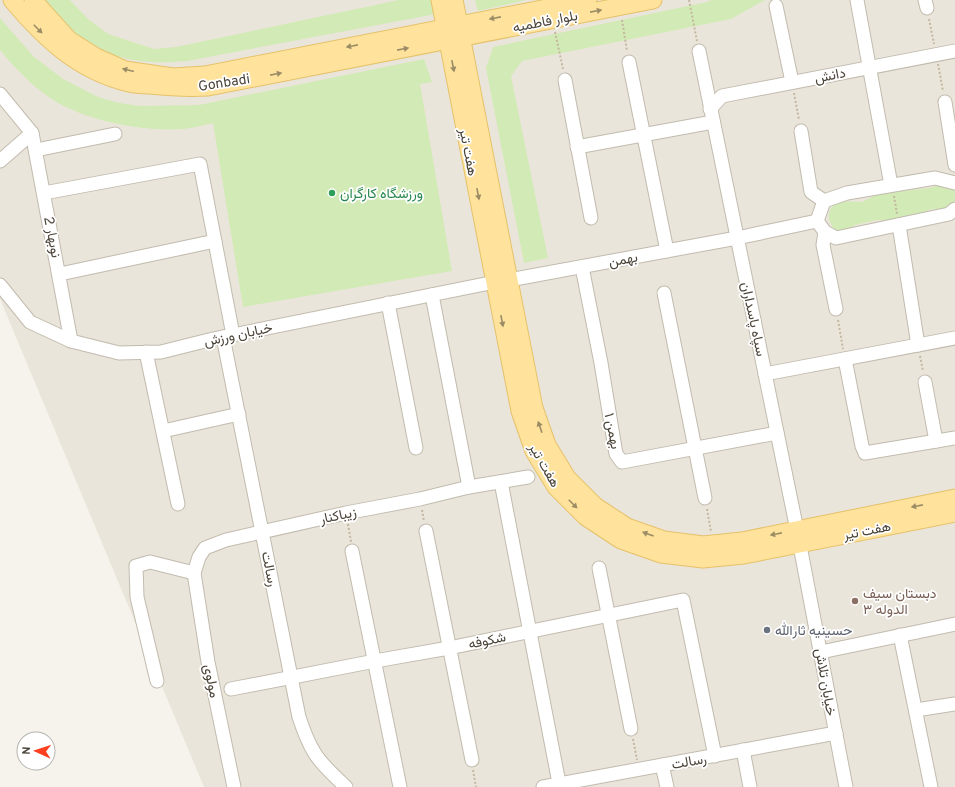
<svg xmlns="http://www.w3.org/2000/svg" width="955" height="787" font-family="Overpass,Vazirmatn,sans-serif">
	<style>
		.residential { fill: #eae5da }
		.green { fill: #d2eab5 }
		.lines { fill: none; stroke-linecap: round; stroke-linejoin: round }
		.minor-casing { stroke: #c2bbae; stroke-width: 15 }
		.major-casing { stroke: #e6c16a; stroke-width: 19 }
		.path { stroke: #c4b79f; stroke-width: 2; stroke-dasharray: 2 2; stroke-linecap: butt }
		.minor { stroke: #fff; stroke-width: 13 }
		.major { stroke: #ffe39c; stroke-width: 17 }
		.oneway { fill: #9c8c66 }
		.leisure-dot { fill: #2e9e5b; stroke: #fff; stroke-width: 1.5 }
		.education-dot { fill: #8d6e63; stroke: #fff; stroke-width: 1.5 }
		.worship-dot { fill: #6b7280; stroke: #fff; stroke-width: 1.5 }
		.labels { text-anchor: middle; stroke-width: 3.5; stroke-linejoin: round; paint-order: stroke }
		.street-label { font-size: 14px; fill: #4b4439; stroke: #fff }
		.leisure-label { font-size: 14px; fill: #27864d; stroke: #fff; text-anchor: start }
		.education-label { font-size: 14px; fill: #785e54; stroke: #fff; text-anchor: start }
		.worship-label { font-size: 14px; fill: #5b616d; stroke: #fff; text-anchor: start }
	</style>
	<rect width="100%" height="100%" fill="#f6f3ec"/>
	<polygon class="residential" points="0,0 955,0 955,787 204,787 0,299"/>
	<g class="green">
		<path d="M41,0h29l18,19 20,15 46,15 22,-2 223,-47h33l4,14 -249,47c-41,4 -74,0 -109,-24 -12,-9 -26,-26 -37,-37z"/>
		<polygon points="475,0 526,0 478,11"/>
		<polygon points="712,0 765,0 731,19 522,61 511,76 548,258 524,263 486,68 493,47 707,2"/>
		<path d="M0,18l33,38 30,23 35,18 21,6 22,3 58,-1 225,-46 8,23 -12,2 32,187 -209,36 -30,-184c-10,2 -20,5 -30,6 -41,3 -104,-9 -137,-34 -18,-13 -32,-28 -46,-45z"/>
		<path d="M944,184l11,4v18l-9,4 -15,-1 -18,8 -25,4 -11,-1 -22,5 -10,7 -9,-1c-10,-11 -10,-21 2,-30l24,1 16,-8 51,-6z"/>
	</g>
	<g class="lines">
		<g class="minor-casing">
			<g id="minor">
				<polyline points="857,0 891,185"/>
				<polyline points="925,0 927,8"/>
				<polyline points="776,6 792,82"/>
				<polyline points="699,51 797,530 846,787"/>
				<polyline points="629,62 667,251"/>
				<polyline points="565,80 591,218"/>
				<polyline points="0,94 32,133 71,341"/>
				<polyline points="945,102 955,165"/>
				<polyline points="710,109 722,96 955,51"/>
				<polyline points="801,131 811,192 824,201"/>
				<polyline points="577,147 713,122"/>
				<polyline points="36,150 115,134"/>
				<polyline points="0,161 32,133"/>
				<polyline points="44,193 200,164 233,335"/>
				<polyline points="817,221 824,201 847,193 935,178 955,183"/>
				<polyline points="817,221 825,232 836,238 949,214 955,209"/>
				<polyline points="899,225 918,345"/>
				<polyline points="825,232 823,245 836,309"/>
				<polyline points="582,267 601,363 616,454 622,462 777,433"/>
				<polyline points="60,274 215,241"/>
				<polyline points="509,280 737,238 817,221"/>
				<polyline points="0,285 30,322 71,341 119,353 161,352 213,339 495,282"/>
				<polyline points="664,293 705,498"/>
				<polyline points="432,295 469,487"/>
				<polyline points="388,303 416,448"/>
				<path d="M223,337l76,380c4,12 8,24 15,35 8,14 21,24 32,35"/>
				<polyline points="146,352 178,504"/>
				<polyline points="845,359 862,446 865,453 955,438"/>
				<polyline points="765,374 955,338"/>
				<polyline points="925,382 936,441"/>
				<polyline points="163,431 239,414"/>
				<polyline points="501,482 559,783"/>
				<polyline points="426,531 472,760"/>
				<polyline points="352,551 400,787"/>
				<polyline points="599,568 631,729"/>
				<polyline points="900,635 931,787"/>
				<polyline points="821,652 955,624"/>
				<polyline points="157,681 137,597 136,566 150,562 194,573"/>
				<polyline points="231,689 375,661 449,648 683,600 715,756"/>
				<polyline points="916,710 955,704"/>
				<polyline points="743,750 750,787"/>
				<polyline points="662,765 667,787"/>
				<polyline points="234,787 208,662 194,573 199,557 205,548 226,540 346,513 420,499 469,487 528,477"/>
				<polyline points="543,787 836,733"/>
			</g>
		</g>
		<g class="major-casing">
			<g id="major">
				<path d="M12,0c32,38 66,71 117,83 6,2 14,2 21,2 19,2 38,3 58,2l445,-87"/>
				<polyline points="33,0 69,40 96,57 125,70 173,77 205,75 588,0"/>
				<polyline points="440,0 520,411 534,451 556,487 586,517 621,540 661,554 703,559 744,555 955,513"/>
				<polyline points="454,0 534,408 547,445 567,478 595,506 627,527 664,540 703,545 742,541 955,498"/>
			</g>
		</g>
		<g class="path">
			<polyline points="689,0 697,41"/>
			<polyline points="929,19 934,44"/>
			<polyline points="622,20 627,51"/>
			<polyline points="555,32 563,69"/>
			<polyline points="938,64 943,91"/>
			<polyline points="794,93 799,120"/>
			<polyline points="894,196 897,214"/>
			<polyline points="838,320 843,349"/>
			<polyline points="920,356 923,371"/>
			<polyline points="707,509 711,532"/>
			<polyline points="422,510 424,521"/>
			<polyline points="348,524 351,542"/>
			<polyline points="633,739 637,760"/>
			<polyline points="473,770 476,787"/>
		</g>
		<use href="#minor" class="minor"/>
		<use href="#major" class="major"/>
	</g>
	<defs><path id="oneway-solid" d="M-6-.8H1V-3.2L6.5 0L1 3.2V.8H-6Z"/></defs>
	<g class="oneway">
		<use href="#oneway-solid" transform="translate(596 11) rotate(-11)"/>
		<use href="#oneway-solid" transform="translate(495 18) rotate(169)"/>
		<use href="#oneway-solid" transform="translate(38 29) rotate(45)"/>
		<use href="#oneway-solid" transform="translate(352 46) rotate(169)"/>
		<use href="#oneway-solid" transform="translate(403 49) rotate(-11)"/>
		<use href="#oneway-solid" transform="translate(453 66) rotate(79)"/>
		<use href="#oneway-solid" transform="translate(128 70) rotate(-166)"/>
		<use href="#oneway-solid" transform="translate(276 74) rotate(-11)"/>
		<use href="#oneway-solid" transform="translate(478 194) rotate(79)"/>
		<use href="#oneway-solid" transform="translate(502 321) rotate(79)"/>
		<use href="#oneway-solid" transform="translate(540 427) rotate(-109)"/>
		<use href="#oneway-solid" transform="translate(573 504) rotate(45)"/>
		<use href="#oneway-solid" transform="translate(917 506) rotate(169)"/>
		<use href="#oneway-solid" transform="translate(648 534) rotate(-160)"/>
		<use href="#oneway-solid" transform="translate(776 534) rotate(169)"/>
	</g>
	<circle class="leisure-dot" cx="332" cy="193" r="4"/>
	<circle class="education-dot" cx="855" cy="601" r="4"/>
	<circle class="worship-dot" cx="767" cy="630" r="4"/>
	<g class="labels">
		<g class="street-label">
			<text transform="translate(545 21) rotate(-11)" y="5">بلوار فاطمیه</text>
			<text transform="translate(830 75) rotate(-11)" y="5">دانش</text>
			<text transform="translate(224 82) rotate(-9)" y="5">Gonbadi</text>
			<text transform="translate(469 152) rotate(79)" y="5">هفت تیر</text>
			<text transform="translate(53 237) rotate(79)" y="5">نوبهار 2</text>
			<text transform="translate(623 259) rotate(-10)" y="5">بهمن</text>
			<text transform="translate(754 319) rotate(78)" y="5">سپاه پاسداران</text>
			<text transform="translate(238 334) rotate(-12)" y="5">خیابان ورزش</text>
			<text transform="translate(613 431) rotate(79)" y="5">بهمن ۱</text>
			<text transform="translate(545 465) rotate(60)" y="5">هفت تیر</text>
			<text transform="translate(338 515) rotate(-12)" y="5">زیباکنار</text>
			<text transform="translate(867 530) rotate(-11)" y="5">هفت تیر</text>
			<text transform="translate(270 569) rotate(79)" y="5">رسالت</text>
			<text transform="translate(487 640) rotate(-12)" y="5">شکوفه</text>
			<text transform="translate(212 681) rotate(79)" y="5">مولوی</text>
			<text transform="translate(826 682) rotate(80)" y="5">خیابان تلاش</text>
			<text transform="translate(689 761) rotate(-10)" y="5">رسالت</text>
		</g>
		<g class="leisure-label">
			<text x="340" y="198">ورزشگاه کارگران</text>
		</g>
		<g class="education-label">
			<text x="863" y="598">دبستان سیف<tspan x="863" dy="16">الدوله ۳</tspan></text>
		</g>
		<g class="worship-label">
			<text x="775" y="635">حسینیه ثارالله</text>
		</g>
	</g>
	<g transform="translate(36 751) rotate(273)"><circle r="19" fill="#ffffff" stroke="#b7b4b0"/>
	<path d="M0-3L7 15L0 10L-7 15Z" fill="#fc3f1d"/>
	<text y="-6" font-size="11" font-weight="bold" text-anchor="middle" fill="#4b4439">N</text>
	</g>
</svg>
